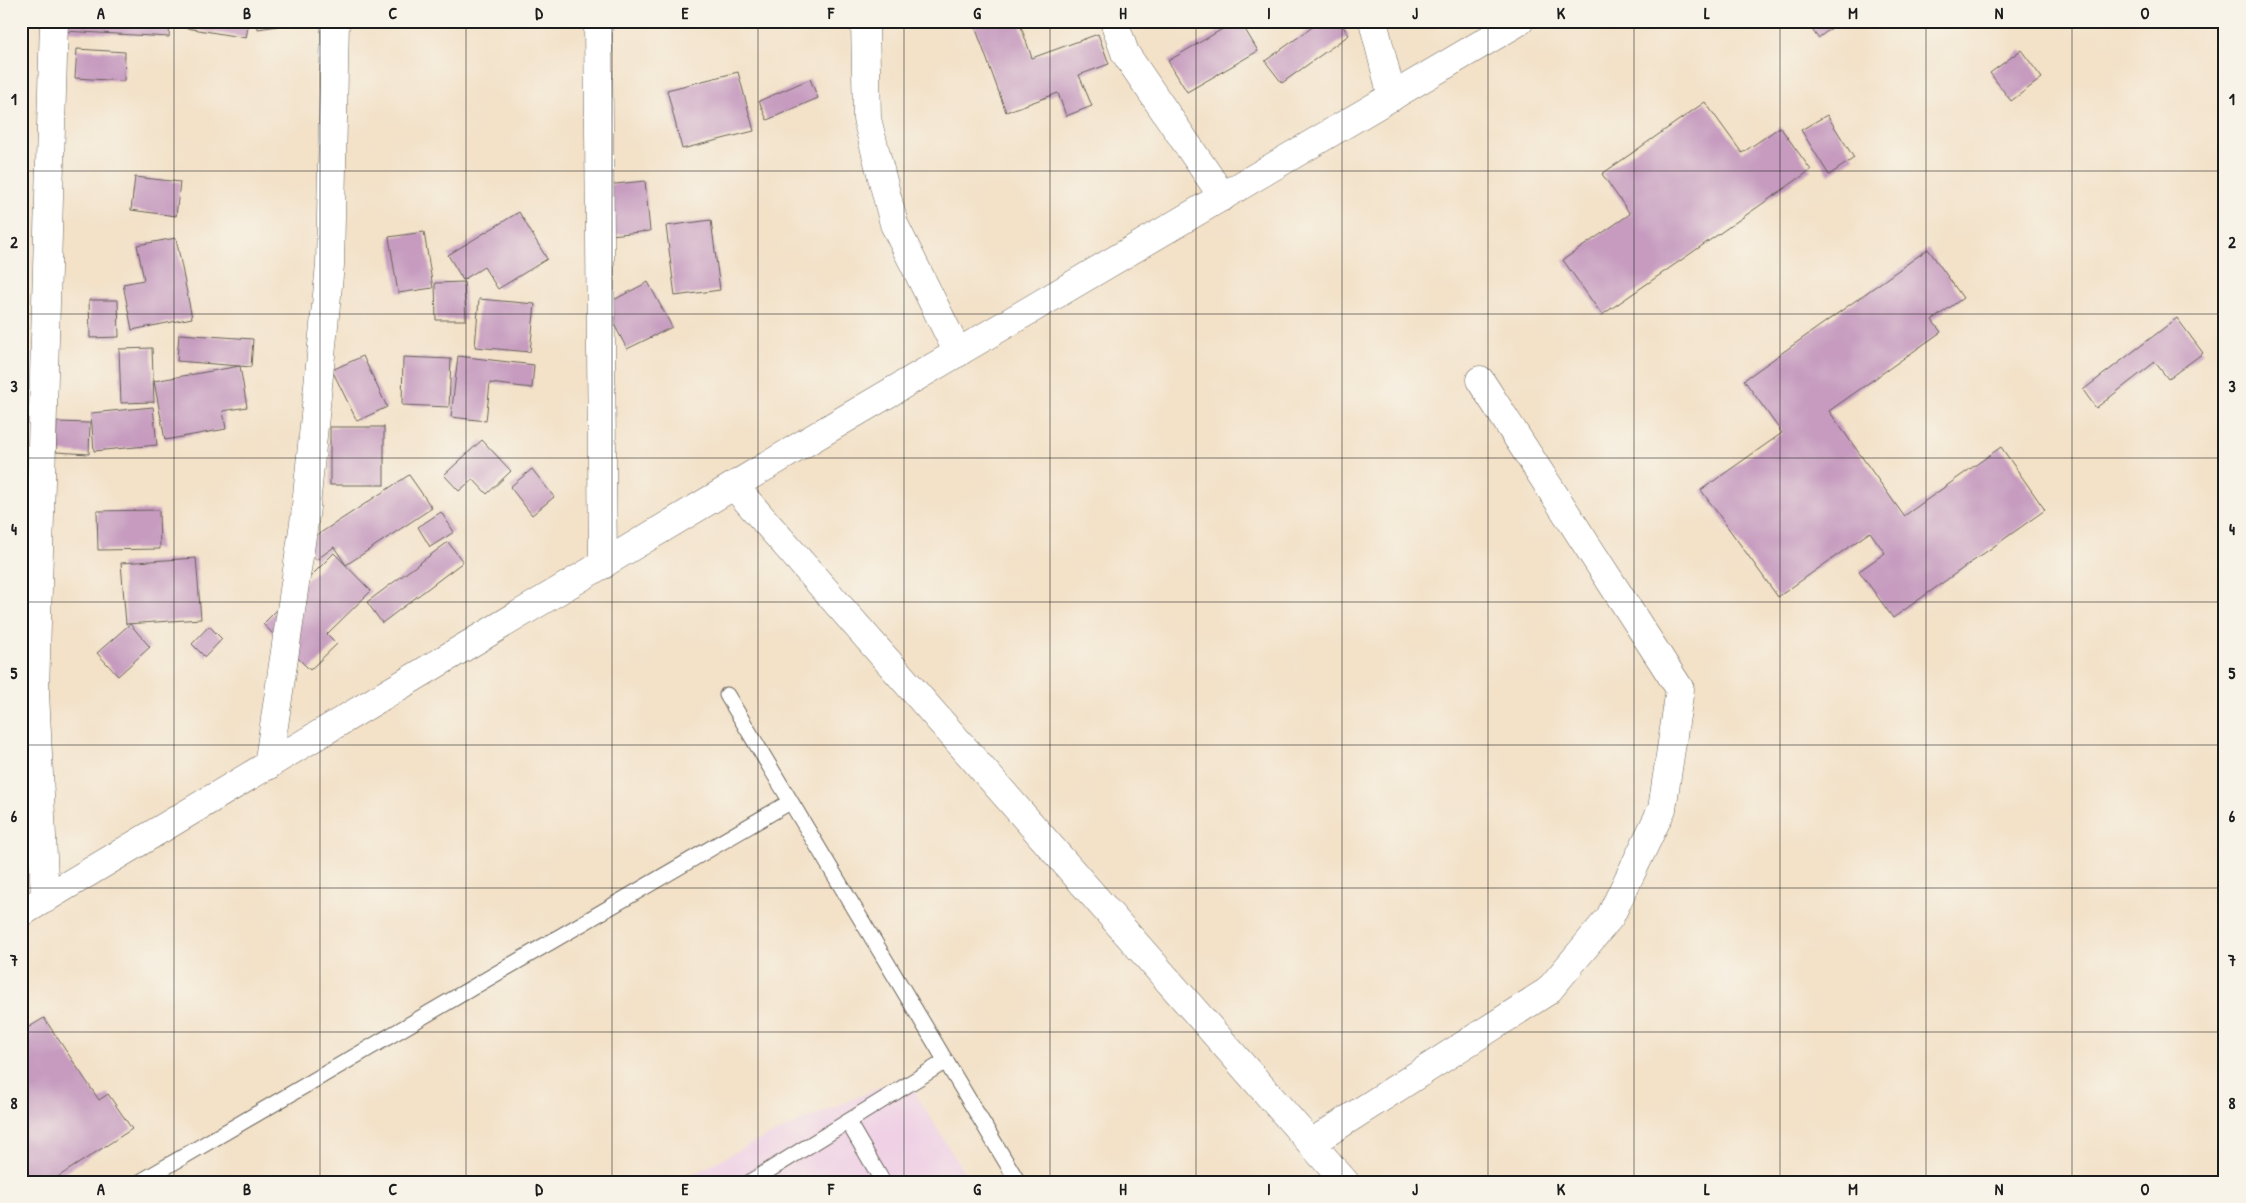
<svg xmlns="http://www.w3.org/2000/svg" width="2246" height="1203" font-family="'Patrick Hand',sans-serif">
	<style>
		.built { fill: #efd0e5 }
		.building { fill: #c69bbf }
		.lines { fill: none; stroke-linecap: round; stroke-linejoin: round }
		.service-casing { stroke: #676158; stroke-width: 17 }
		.minor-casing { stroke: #676158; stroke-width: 29 }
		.service { stroke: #fff; stroke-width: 15 }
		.minor { stroke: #fff; stroke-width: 28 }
		.grid { fill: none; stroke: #1c1c1c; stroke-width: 1; stroke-opacity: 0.55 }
		.neatline { fill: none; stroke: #1c1c1c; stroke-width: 2 }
		.grid-label { font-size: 16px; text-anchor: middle; font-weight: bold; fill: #1c1c1c }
	</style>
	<rect width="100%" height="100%" fill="#f7f3e8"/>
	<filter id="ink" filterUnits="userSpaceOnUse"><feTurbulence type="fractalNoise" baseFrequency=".02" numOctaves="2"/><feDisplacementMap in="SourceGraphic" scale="10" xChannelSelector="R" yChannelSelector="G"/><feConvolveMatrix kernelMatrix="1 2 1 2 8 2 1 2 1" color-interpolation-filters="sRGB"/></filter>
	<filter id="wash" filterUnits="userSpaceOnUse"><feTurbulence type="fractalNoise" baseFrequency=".0096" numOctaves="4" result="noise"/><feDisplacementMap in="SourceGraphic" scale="20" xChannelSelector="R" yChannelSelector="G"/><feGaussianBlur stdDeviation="1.12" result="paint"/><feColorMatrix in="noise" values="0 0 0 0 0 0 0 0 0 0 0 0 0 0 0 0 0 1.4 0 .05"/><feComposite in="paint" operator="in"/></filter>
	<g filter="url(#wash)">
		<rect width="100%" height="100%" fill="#f3e1c8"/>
		<polygon class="built" points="905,1076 970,1182 679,1182 750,1144"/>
		<g id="blocks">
			<g class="building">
				<polygon points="64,21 170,21 169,37 64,31"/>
				<polygon points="182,21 249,21 246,38 181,27"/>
				<polygon points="257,21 277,21 278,26 258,29"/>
				<polygon points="973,21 1019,21 1032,58 1098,34 1109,64 1079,75 1092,106 1066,116 1058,93 1006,112"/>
				<polygon points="1236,21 1240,21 1258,51 1187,92 1168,61"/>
				<polygon points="1321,21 1339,21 1349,35 1282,83 1265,61"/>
				<polygon points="1806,21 1841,21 1818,38"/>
				<polygon points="77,49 125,52 124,81 75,78"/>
				<polygon points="2021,50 2042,78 2011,101 1990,73"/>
				<polygon points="738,72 754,131 682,149 667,90"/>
				<polygon points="810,79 818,98 767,120 759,101"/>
				<polygon points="1705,102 1742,153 1780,127 1811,170 1602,315 1563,260 1630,214 1602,174"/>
				<polygon points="1827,115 1854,158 1829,175 1801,130"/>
				<polygon points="135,177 180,182 176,216 131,210"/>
				<polygon points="645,181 650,231 601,236 595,186"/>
				<polygon points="519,212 547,259 498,289 484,267 463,280 448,255"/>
				<polygon points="711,220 720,290 675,296 666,226"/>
				<polygon points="424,232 433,288 398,293 389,237"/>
				<polygon points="176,238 192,318 132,330 123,284 144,280 137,245"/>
				<polygon points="1928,249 1963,298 1932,320 1941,332 1829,411 1904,516 2001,447 2045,510 1893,618 1859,571 1885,553 1870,532 1778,597 1701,490 1782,433 1744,380"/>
				<polygon points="464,282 466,320 436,320 435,283"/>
				<polygon points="648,282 672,327 627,349 604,305"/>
				<polygon points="479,299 535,304 530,352 475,347"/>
				<polygon points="89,300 118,300 119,337 90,338"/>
				<polygon points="2177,318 2203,353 2168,379 2155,362 2096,408 2083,390"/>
				<polygon points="179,334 253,339 251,367 177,361"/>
				<polygon points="152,348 154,402 121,403 119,349"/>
				<polygon points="363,356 387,407 357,421 332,370"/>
				<polygon points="458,356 534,365 532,388 490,383 486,421 451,417"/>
				<polygon points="403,357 451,359 449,407 402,405"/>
				<polygon points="240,366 247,407 223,411 226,429 165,440 154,381"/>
				<polygon points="153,407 157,445 94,451 91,413"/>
				<polygon points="57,422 90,423 89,454 56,452"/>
				<rect x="330" y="427" width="54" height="58"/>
				<polygon points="482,440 511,471 487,494 473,479 459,491 444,475"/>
				<polygon points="532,469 554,497 532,515 510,487"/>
				<polygon points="409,475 432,508 346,565 334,547 316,560 305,543"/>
				<polygon points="159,510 160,549 98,550 97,511"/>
				<polygon points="441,512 454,532 430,547 418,527"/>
				<polygon points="448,542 463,562 382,623 367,602"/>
				<polygon points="334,553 371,591 327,634 337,644 310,670 263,624"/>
				<polygon points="196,558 201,619 126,624 121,563"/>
				<polygon points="130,624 150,647 118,676 97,653"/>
				<polygon points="209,626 222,639 205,657 192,644"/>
				<polygon points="44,1018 99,1100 108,1094 132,1129 50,1182 21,1182 21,1126 24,1124 21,1119 21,1032"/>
			</g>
		</g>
	</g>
	<g filter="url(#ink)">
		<use href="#blocks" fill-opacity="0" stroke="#676158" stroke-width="1"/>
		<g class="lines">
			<g class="service-casing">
				<g id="service">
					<polyline points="727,695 1018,1182"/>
					<polyline points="848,1122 883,1182"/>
					<polyline points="140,1182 790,802"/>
					<polyline points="750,1182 946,1061"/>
				</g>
			</g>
			<g class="minor-casing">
				<g id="minor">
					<polyline points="598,21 603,565"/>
					<polyline points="865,21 867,119 894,224 958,353"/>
					<polyline points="1114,21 1125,53 1223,197"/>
					<polyline points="1373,21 1392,97"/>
					<polyline points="734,486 1345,1182"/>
					<polyline points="268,766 305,516 330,265 335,21"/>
					<polyline points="45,899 35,692 54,21"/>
					<polyline points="21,913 840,422 1520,21"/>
					<polyline points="1311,1143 1548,991 1610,917 1662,809 1680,689 1480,380"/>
				</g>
			</g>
			<use href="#service" class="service"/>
			<use href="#minor" class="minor"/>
		</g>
	</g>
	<path class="grid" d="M174,21v1161M320,21v1161M466,21v1161M612,21v1161M758,21v1161M904,21v1161M1050,21v1161M1196,21v1161M1342,21v1161M1488,21v1161M1634,21v1161M1780,21v1161M1926,21v1161M2072,21v1161M21,171h2204M21,314h2204M21,458h2204M21,602h2204M21,745h2204M21,888h2204M21,1032h2204"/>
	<rect width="2246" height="1203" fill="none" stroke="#f7f3e8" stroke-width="55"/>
	<rect x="28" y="28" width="2190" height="1148" class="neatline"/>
	<g class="grid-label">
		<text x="101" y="19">A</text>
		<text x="247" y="19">B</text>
		<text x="393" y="19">C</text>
		<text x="539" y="19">D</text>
		<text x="685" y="19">E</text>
		<text x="831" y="19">F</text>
		<text x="977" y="19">G</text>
		<text x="1123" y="19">H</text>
		<text x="1269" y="19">I</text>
		<text x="1415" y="19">J</text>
		<text x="1561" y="19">K</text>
		<text x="1707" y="19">L</text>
		<text x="1853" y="19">M</text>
		<text x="1999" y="19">N</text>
		<text x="2145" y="19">O</text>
		<text x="14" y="105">1</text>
		<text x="2232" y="105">1</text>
		<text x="14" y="248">2</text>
		<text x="2232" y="248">2</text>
		<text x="14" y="392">3</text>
		<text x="2232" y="392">3</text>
		<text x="14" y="535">4</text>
		<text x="2232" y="535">4</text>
		<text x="14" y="679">5</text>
		<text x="2232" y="679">5</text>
		<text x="14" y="822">6</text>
		<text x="2232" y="822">6</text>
		<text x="14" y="966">7</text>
		<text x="2232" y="966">7</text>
		<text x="14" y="1109">8</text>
		<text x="2232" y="1109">8</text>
		<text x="101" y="1195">A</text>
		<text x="247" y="1195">B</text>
		<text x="393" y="1195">C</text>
		<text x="539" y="1195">D</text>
		<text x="685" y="1195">E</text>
		<text x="831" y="1195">F</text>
		<text x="977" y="1195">G</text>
		<text x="1123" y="1195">H</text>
		<text x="1269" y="1195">I</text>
		<text x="1415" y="1195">J</text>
		<text x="1561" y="1195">K</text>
		<text x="1707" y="1195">L</text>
		<text x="1853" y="1195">M</text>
		<text x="1999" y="1195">N</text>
		<text x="2145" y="1195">O</text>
	</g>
</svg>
